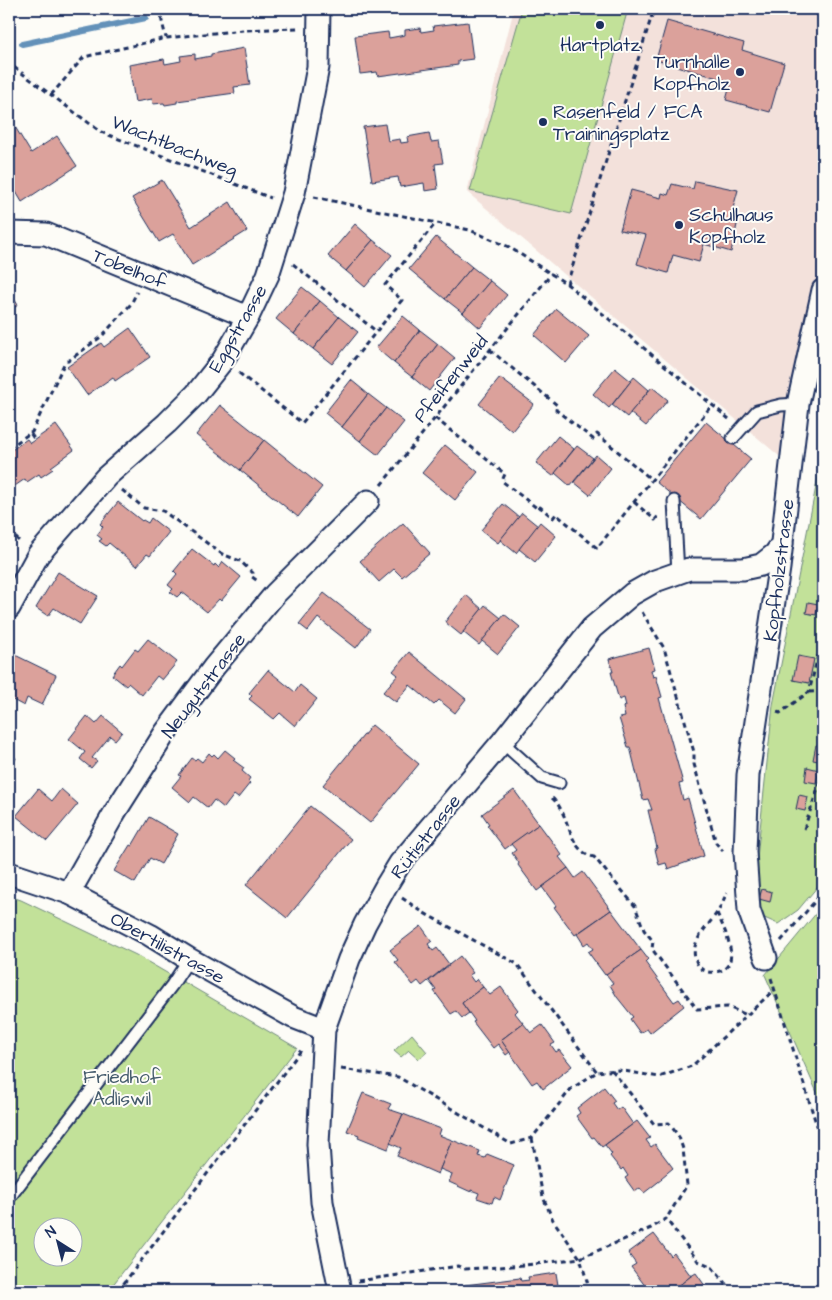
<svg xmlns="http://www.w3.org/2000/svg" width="832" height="1300" font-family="'Architects Daughter',sans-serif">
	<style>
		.built { fill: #f3e1db }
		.green { fill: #c2e199; stroke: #6e887c; fill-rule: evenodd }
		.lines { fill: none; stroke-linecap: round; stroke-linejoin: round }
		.stream { stroke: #6491b9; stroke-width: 6 }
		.building { fill: #dba19b; stroke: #1b2f5e }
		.service-casing { stroke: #1b2f5e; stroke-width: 15 }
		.minor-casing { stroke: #1b2f5e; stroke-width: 25 }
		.path { stroke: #1b2f5e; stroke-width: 3; stroke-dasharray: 5 4; stroke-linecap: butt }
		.service { stroke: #fdfcf7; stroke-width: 11 }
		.minor { stroke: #fdfcf7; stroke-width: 21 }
		.poi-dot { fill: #1b2f5e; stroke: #fdfcf7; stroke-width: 2 }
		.labels { text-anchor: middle; stroke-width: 4; stroke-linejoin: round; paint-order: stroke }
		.poi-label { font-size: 19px; fill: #1b2f5e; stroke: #fdfcf7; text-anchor: start }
		.street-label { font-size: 19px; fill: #1b2f5e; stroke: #fdfcf7 }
		.park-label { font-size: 19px; fill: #455c6d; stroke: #fdfcf7 }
	</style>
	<rect width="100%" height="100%" fill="#fdfcf7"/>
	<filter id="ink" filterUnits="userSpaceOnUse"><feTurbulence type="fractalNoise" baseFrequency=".02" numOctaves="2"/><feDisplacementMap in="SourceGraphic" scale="10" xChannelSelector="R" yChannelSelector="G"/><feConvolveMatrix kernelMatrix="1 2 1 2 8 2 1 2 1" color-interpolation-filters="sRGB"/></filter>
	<g filter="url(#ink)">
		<polygon class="built" points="514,9 823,9 823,290 791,466 467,192"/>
		<g class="green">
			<polygon points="522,9 628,9 571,214 470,191"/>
			<polygon points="823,451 823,880 798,910 778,924 760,916 753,896 773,705"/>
			<path d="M9,896l12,4 115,55 36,21 5,11 5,-6 115,67 -189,243h-99zM42,1228h30v30h-30z"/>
			<polygon points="823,905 823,1106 765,975"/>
			<polygon points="412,1034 427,1052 419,1059 409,1050 401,1057 394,1051"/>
		</g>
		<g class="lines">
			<polyline class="stream" points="22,44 146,18"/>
		</g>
		<g class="building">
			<polygon points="667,21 744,43 742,50 784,63 770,112 726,100 731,82 656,60"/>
			<polygon points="468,22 473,59 458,61 458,65 378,76 377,72 360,74 355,36 388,32 389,38 405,35 405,30 420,28 421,32 434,30 433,26"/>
			<polygon points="244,48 250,85 234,87 235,93 177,101 177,103 165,105 164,103 153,104 152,99 135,102 129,65 164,59 165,64 181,61 180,56 195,54 195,59 211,56 211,54"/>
			<polygon points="9,117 31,153 57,136 77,166 22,202 9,180"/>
			<polygon points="385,124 388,141 400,139 401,143 408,142 407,137 429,133 431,142 439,141 443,163 435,164 438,189 425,191 424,183 400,187 398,177 372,181 363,127"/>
			<polygon points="162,180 191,227 230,202 247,231 192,265 173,234 159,242 132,198"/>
			<polygon points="695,181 738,190 730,219 738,220 731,252 704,244 699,262 673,255 668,273 637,264 646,235 620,230 631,190 661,198 662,193 668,195 672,184 693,189"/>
			<polygon points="355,224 373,240 346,271 328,256"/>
			<polygon points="436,237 472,267 445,299 409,269"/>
			<polygon points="373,240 392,255 365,287 346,271"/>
			<polygon points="472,267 490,281 463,313 445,299"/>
			<polygon points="490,281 507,295 480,328 463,313"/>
			<polygon points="302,287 320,301 294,334 276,319"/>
			<polygon points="9,291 18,305 9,311"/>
			<polygon points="320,301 339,317 313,349 294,334"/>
			<polygon points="556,309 589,336 566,363 534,335"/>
			<polygon points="403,316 420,330 394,363 376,348"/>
			<polygon points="339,317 358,332 332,364 313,349"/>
			<polygon points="130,328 150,357 115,381 113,377 87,395 67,367 101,343 104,347"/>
			<polygon points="420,330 438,344 412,377 394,363"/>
			<polygon points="438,344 455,358 429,391 412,377"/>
			<polygon points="615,368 631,381 609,408 593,394"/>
			<polygon points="634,377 649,390 627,417 612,405"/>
			<polygon points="500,378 534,404 512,431 479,404"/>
			<polygon points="351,380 368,394 342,427 325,413"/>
			<polygon points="652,387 668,400 646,426 630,413"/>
			<polygon points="368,394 386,408 360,441 342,427"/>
			<polygon points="220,405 264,440 240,470 196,435"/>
			<polygon points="386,408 404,422 378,455 360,441"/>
			<polygon points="706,422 751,459 701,519 656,482"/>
			<polygon points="56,425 74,450 51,467 53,469 41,477 39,474 27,482 25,479 9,490 9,452 27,439 30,443"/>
			<polygon points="558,436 574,449 553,476 536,463"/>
			<polygon points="264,440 322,487 298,517 240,470"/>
			<polygon points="445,445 478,472 455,500 422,473"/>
			<polygon points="577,446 593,458 570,486 555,473"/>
			<polygon points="596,455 611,468 590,495 574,482"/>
			<polygon points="118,502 142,521 143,520 148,523 151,518 169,532 150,556 147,554 137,566 109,543 106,546 99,541 102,539 97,535 103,527 100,524"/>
			<polygon points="503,504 519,517 498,543 481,530"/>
			<polygon points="522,513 538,526 516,553 500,540"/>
			<polygon points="540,522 556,536 535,562 519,549"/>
			<polygon points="403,523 430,553 402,577 394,569 379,582 360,561"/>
			<polygon points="192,549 214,566 215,564 219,568 223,562 241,577 221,601 219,599 207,612 182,592 177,597 170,592 173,589 168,585 177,574 174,571"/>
			<polygon points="58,572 98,596 80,624 54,608 48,616 36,608"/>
			<polygon points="324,593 370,629 356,648 318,618 308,631 299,624"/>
			<polygon points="466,595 482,609 461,635 445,622"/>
			<polygon points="808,602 818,604 816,615 806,613"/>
			<polygon points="485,605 501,618 479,645 463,632"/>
			<polygon points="504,614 520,627 498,654 482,641"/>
			<polygon points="148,639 177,662 162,680 157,676 142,695 128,683 126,686 112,675 120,664 122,666 135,649 138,651"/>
			<polygon points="649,648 655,669 651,670 653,677 656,676 662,697 659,698 683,783 679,784 683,800 688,798 704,856 668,869 666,863 659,865 655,849 657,848 648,810 652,810 648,799 643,800 630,747 628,747 619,718 625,717 623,707 626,706 624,698 619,700 611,672 613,672 609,659"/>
			<polygon points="409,652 466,699 455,713 439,700 434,705 410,685 396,702 383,692 398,675 393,671"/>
			<polygon points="13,654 56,675 42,705 27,698 24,706 9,698 9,664"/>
			<polygon points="798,656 814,659 809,683 793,680"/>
			<polygon points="268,670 295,692 300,685 317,699 295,726 280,713 274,719 249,699 252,696 249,693"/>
			<polygon points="87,716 96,724 103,716 122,732 115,740 110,736 92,758 97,761 91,768 80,759 85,752 69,739"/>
			<polygon points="372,725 419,764 370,823 323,785"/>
			<polygon points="816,745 823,746 823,762 813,760"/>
			<polygon points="225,750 235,758 233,760 244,768 242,771 250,778 248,781 250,783 238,798 234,795 224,808 214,800 208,808 194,797 190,802 172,787 181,776 179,775 192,758 195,760 197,758 202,762 209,753 212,756 214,754 218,758"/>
			<polygon points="9,754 16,758 9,773"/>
			<polygon points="807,767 819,770 816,783 805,781"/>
			<polygon points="38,789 52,801 61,789 78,804 47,841 16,816"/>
			<polygon points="514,790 539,824 505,849 487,825 489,824 482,814"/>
			<polygon points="799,795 808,797 805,811 796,809"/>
			<polygon points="310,806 351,839 287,918 246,885"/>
			<polygon points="149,817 178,834 161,864 150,858 135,883 114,871 130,845 132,846"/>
			<polygon points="539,824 562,855 559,857 568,868 537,891 518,865 519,863 512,853 516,850 511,844"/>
			<polygon points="568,868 575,878 583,872 611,910 575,935 554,907 556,906 542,887"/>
			<polygon points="762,889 772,892 770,902 759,899"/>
			<polygon points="611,910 641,950 605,975 588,952 593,949 588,942 584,945 577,934"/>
			<polygon points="421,926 432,941 428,944 433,951 437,948 449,964 422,986 418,981 413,985 395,962 398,960 390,950"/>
			<polygon points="641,950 648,959 645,962 674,1002 679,999 684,1006 650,1033 647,1029 640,1033 630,1019 633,1017 617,997 610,985 613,983 606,974"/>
			<polygon points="460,956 473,973 469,975 474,982 477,979 483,987 462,1003 469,1013 462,1018 456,1011 451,1014 434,991 436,990 429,981"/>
			<polygon points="483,987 490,995 501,987 518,1010 515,1013 523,1023 501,1040 510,1052 506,1055 498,1044 493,1048 473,1022 475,1021 462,1003"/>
			<polygon points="523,1023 531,1033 542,1025 555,1043 551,1045 556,1052 559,1050 572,1066 543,1089 537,1081 532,1084 501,1040"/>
			<polygon points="604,1087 615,1101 612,1103 617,1110 621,1107 633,1124 602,1147 594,1137 592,1138 576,1116 580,1113 577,1108"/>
			<polygon points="363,1093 391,1104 388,1109 403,1114 388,1149 358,1137 359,1135 347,1131"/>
			<polygon points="403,1114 441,1129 439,1135 452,1140 438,1174 397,1156 401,1148 390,1143"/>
			<polygon points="637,1121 650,1138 646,1140 651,1147 655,1144 673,1168 661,1178 662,1179 644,1193 640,1188 635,1192 625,1178 628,1176 623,1168 621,1170 610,1156 612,1154 605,1145"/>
			<polygon points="452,1140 480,1151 478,1156 485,1158 487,1154 514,1165 500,1200 494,1197 492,1203 477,1198 479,1193 471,1190 471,1192 449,1182 452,1174 440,1169"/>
			<polygon points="654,1234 671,1256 674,1253 691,1276 672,1291 649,1291 631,1267 636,1264 628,1253"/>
			<polygon points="556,1273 559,1291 450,1291 465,1289 465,1285 520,1278 521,1281 529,1280 528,1277"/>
			<polygon points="696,1273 708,1290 672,1291 691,1276"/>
		</g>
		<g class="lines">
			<g class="service-casing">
				<g id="service">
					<polyline points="733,438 757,411 781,405 798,404"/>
					<polyline points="674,501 678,573"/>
					<polyline points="502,742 542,778 559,783"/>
					<polyline points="9,1198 172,985 189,959"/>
				</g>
			</g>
			<g class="minor-casing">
				<g id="minor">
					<polyline points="9,233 46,234 248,317"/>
					<polyline points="9,608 38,555 106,477 167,423 196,394 223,360 248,317 268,275 294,193 318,67 319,9"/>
					<polyline points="9,873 69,893 150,935 189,959 293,1017 324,1029"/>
					<polyline points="69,893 115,812 165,733 214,667 275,594 368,501"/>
					<polyline points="766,958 749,910 745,852 748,775 779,568 798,404 823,290"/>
					<polyline points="340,1291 322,1202 318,1144 324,1029 349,959 365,924 386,886 400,863 502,742 592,628 632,594 655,581 689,569 743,569 761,565 775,554 782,544"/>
				</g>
			</g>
			<g class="path">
				<polyline points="159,9 166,38"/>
				<polyline points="9,60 11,65 101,132 271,198"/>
				<polyline points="51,95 84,57 166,38 244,30 298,28"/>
				<polyline points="314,197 470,230 509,247 567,284 729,419"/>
				<polyline points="293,264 377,332"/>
				<polyline points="567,284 654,9"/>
				<polyline points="490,350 557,405 556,410 593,439 597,434 652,480"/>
				<polyline points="239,373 302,423 402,300 385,285 435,224"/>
				<polyline points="435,418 505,474 502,481 538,509 540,507 553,518 556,514 597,548 712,405"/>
				<polyline points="30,433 32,432 64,364 102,336 131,304 137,292"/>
				<polyline points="9,448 30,433 35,440"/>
				<polyline points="381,485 552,273"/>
				<polyline points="122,490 144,508 163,511 222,554 240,561 253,573 252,577 258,581"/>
				<polyline points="634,502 655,520 659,515"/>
				<polyline points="9,531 21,543"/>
				<polyline points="642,612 664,648 694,752 694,764 716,843 723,851"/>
				<polyline points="809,692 823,691"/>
				<polyline points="777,712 780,713 809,692 823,636"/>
				<path d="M552,798c19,16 15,53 42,59l41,49 9,24 9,11 -1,8 45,60 31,-2 19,8"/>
				<polyline points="804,829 823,773"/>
				<polyline points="402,898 424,913 517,964 597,1072"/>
				<path d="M717,913c7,16 28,55 -2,59 -7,1 -13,-1 -17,-7 -12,-20 8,-36 18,-51 5,-6 7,-14 11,-21"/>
				<polyline points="781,941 823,892"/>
				<polyline points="771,978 815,1120 823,1141"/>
				<polyline points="341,1069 398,1077 511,1144 532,1138 571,1089 597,1072 618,1070 659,1077 692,1066 774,990"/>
				<polyline points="612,1070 654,1124 669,1123 679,1137 683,1149 687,1185 666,1219"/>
				<polyline points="532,1138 543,1197 553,1220 580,1258 590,1291"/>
				<polyline points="358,1281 458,1266 464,1269 500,1267 536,1264 580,1258 651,1228 666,1219 698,1261 711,1266 730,1289"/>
				<polyline points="118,1291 302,1049"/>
			</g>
			<use href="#service" class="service"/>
			<use href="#minor" class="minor"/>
		</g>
	</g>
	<g class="poi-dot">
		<circle cx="600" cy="25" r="5"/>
		<circle cx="740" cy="72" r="5"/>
		<circle cx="543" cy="122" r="5"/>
		<circle cx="679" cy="225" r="5"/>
	</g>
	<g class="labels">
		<g class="poi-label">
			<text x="600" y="51" text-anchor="middle">Hartplatz</text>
			<text x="730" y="68" text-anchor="end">Turnhalle<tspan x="730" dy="22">Kopfholz</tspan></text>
			<text x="553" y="118">Rasenfeld / FCA<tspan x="553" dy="22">Trainingsplatz</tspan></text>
			<text x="689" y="221">Schulhaus<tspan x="689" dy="22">Kopfholz</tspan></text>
		</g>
		<g class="street-label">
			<text transform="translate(175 145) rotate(22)" y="7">Wachtbachweg</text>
			<text transform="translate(130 268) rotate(22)" y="7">Tobelhof</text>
			<text transform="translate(237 328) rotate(-60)" y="7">Eggstrasse</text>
			<text transform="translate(450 378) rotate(-51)" y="7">Pfeifenweid</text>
			<text transform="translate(778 570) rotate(-83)" y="7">Kopfholzstrasse</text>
			<text transform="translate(203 685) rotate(-53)" y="7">Neugutstrasse</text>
			<text transform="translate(425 836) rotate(-52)" y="7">Rütistrasse</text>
			<text transform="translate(168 947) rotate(29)" y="7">Obertilistrasse</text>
		</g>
		<g class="park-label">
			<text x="122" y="1083">Friedhof<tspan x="122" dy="22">Adliswil</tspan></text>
		</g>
	</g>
	<rect width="832" height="1300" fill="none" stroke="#fdfcf7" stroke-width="30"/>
	<rect x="15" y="15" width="802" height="1270" fill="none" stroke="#1b2f5e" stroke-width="2" filter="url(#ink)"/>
	<g transform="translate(58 1242) rotate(324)"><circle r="24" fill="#fdfcf7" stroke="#a3aaba"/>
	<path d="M0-4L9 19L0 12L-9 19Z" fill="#1b2f5e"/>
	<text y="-8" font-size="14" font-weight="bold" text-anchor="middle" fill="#1b2f5e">N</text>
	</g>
</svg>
